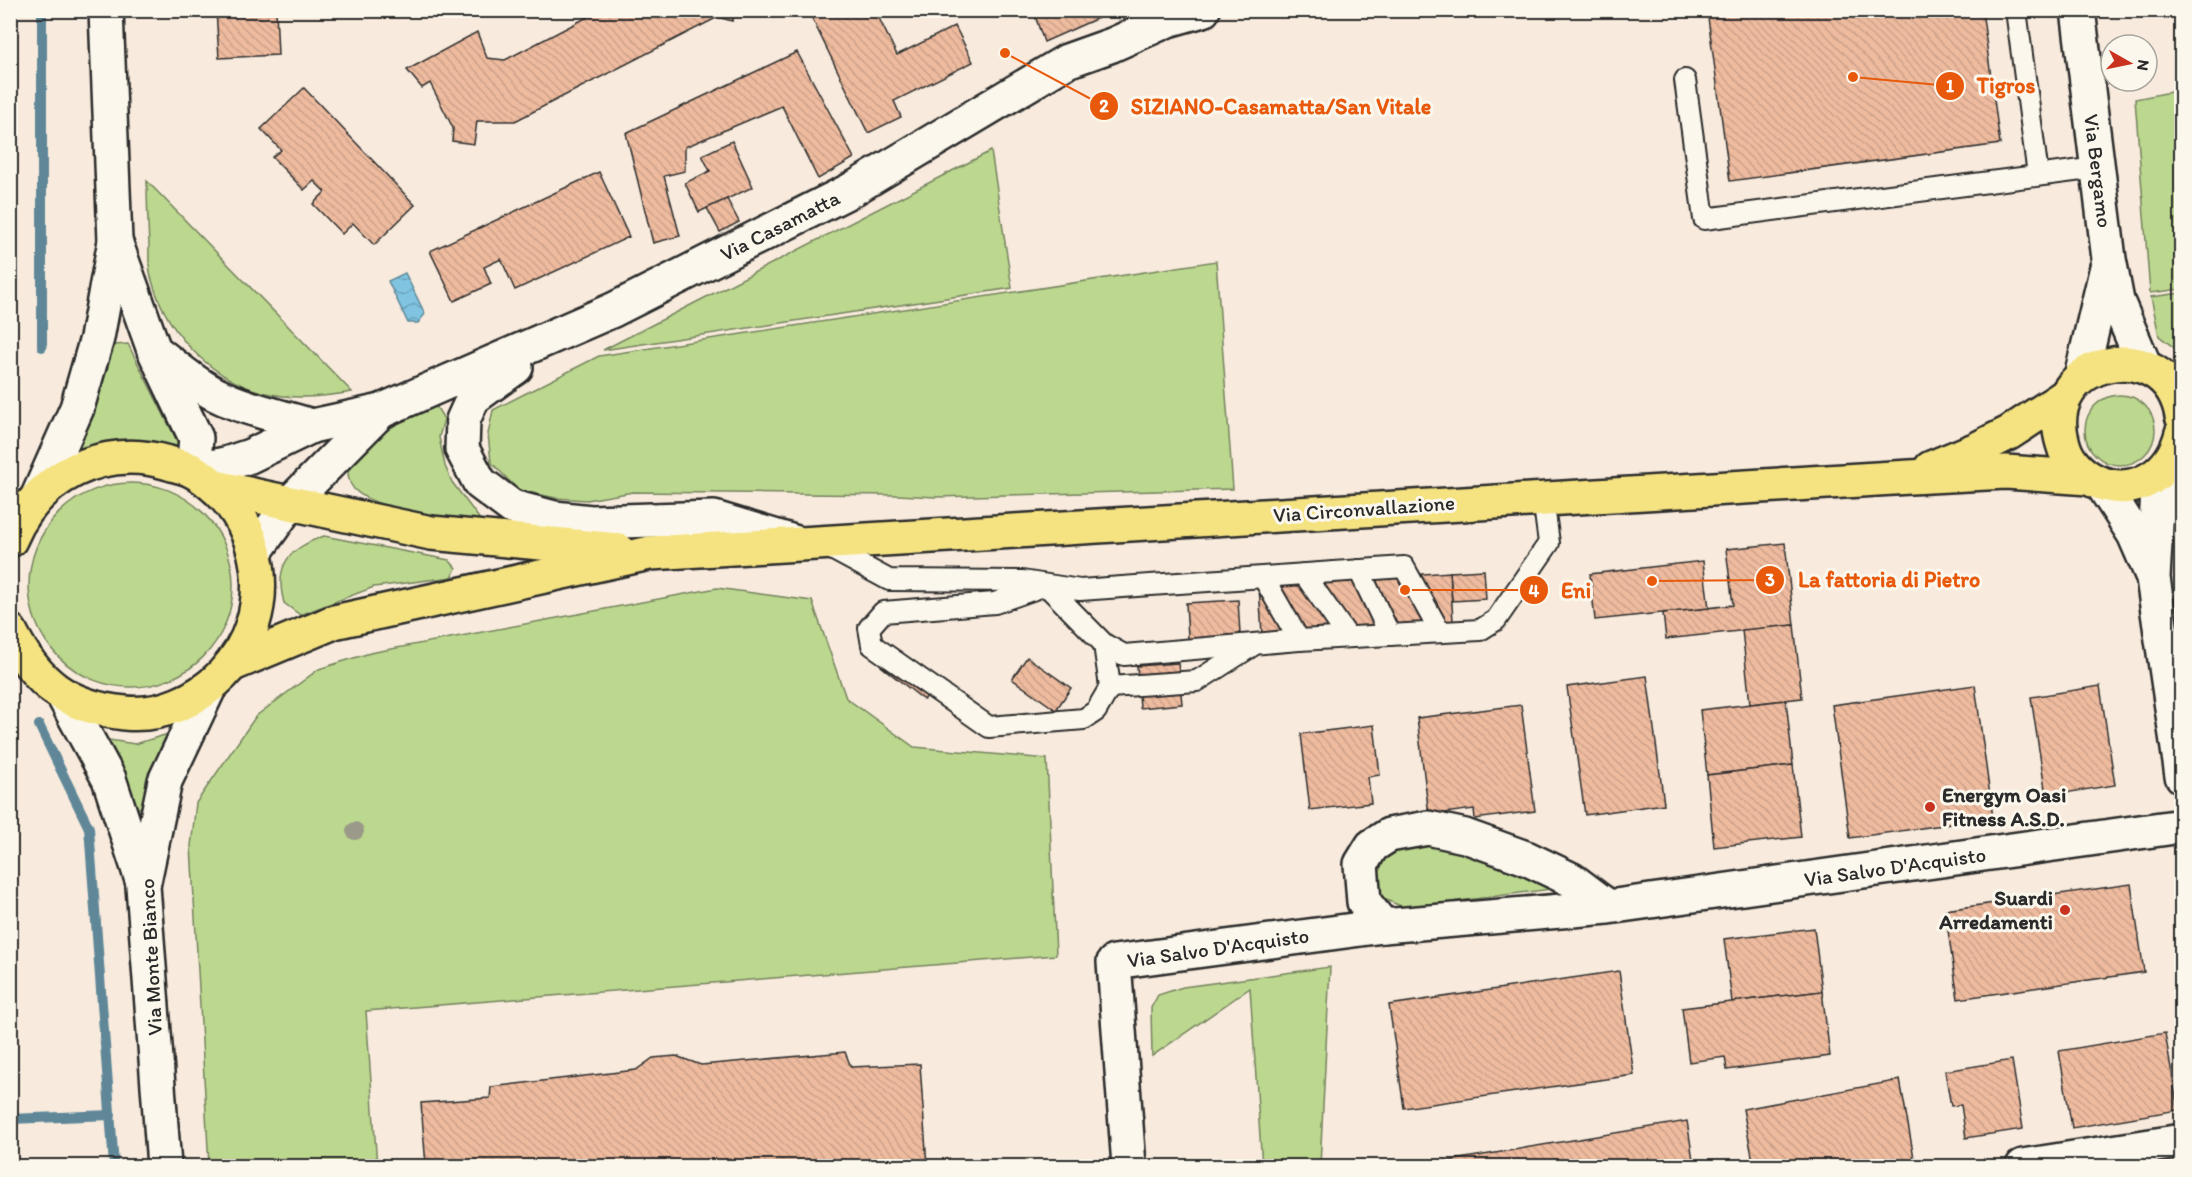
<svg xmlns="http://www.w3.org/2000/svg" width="2192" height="1177" font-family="Itim,sans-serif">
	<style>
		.green { fill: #bcd88f; stroke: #74825d; stroke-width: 1.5 }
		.water { fill: url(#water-waves); stroke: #5e8798; stroke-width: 1.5 }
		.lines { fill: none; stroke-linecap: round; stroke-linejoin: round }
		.stream { stroke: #5e8798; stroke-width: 10 }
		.building { fill: url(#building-back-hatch); stroke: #2b2b2b; stroke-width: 1.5 }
		.lane-casing { stroke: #2b2b2b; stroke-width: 24 }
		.street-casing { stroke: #2b2b2b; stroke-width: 38 }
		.primary-casing { stroke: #2b2b2b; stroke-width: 38 }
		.lane { stroke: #fbf7ec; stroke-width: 20 }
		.street { stroke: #fbf7ec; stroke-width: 33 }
		.primary { stroke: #f5e382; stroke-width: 33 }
		.tree { fill: #9b9989 }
		.poi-dot { fill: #c8321e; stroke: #fbf7ec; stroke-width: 2 }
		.labels { text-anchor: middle; stroke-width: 6; stroke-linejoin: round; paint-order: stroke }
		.street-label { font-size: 21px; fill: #2b2b2b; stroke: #fbf7ec }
		.poi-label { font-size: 21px; font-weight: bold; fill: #2b2b2b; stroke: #fbf7ec; text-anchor: start }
		.leader { fill: none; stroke: #e8590c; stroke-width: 2 }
		.callout-dot { fill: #e8590c; stroke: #fbf7ec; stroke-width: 2 }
		.mark-label { font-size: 18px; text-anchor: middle; font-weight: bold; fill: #fff }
		.callout-label { font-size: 22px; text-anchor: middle; font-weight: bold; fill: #e8590c; stroke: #fbf7ec; stroke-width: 6; stroke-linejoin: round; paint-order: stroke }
	</style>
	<defs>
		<pattern id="water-waves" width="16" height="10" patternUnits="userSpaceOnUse" patternTransform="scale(1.5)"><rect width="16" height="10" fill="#80c4e1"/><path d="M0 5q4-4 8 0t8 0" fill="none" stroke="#699fb7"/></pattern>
		<pattern id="building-back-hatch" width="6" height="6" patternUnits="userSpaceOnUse" patternTransform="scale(1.5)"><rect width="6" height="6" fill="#eebb9f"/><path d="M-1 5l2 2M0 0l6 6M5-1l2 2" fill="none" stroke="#cca189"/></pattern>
	</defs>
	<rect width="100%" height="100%" fill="#f8ebdd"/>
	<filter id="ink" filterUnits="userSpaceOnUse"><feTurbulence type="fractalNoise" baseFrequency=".0167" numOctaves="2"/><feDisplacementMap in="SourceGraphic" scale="12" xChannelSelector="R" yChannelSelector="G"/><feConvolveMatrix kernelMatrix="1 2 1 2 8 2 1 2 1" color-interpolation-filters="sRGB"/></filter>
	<g filter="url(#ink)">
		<g class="green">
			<polygon points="2181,90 2181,289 2150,293 2135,99"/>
			<polygon points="991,151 1012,288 603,350"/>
			<path d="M147,181l205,211c-23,4 -46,7 -69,4 -63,-7 -116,-58 -132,-119 -3,-10 -2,-21 -2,-32 -1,-21 -2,-43 -2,-64z"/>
			<polygon points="1216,261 1233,489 936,497 898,495 633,492 587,500 556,498 518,490 491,462 488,434 493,410 599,356"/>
			<polygon points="2181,293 2182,293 2181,353 2159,336 2151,297"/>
			<polygon points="128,344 178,443 172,453 65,464 95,401 115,345"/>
			<circle cx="2120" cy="430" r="35"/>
			<path d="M436,406l8,13 -5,18 6,29 7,16 32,43c-30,-6 -110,-14 -130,-36 -6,-7 -6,-14 -6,-22l29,-30 23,-15z"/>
			<circle cx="131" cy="585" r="102"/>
			<path d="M324,536l125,24 7,8 -4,9 -78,10 -74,28 -16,-12c-10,-38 4,-54 40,-67z"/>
			<polygon points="717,588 812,601 846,698 914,747 1047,759 1056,955 366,1011 377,1166 209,1166 191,846 196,803 256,716 319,669 370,653"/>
			<polygon points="175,732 148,804 134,810 102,739 135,744"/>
			<path d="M1417,842l50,12 64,21 20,14 -145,19 -20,-8 -11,-11c0,-6 -2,-15 0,-21 7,-15 28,-22 42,-26z"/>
			<polygon points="1330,967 1320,1166 1262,1166 1250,988 1152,1056 1151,1008 1158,995 1183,987"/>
		</g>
		<polygon class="water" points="405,273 425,314 418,323 408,323 388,281"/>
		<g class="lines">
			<g class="stream">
				<polyline points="42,10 42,347"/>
				<polyline points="39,725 89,828 114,1166"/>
				<polyline points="10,1119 111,1115"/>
			</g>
		</g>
		<g class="building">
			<polygon points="216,10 276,10 278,55 219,58"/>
			<polygon points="601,10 737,10 732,21 718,17 515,121 477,121 474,144 452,141 453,128 430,83 422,88 407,70 477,32 487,58 505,60"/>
			<polygon points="808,10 875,10 897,55 955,26 973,62 894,101 901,117 868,133"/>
			<polygon points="1033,10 1116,10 1044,42"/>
			<polygon points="1707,10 1982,10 2000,144 1730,181"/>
			<polygon points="797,52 854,158 818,179 782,106 685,147 685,171 664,176 680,236 653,243 626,133"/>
			<polygon points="304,88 415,205 374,245 353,223 342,234 313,204 325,192 314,181 304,190 272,157 281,150 261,129"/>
			<polygon points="732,141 753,187 699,212 685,183 710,171 702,155"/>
			<polygon points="599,172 629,237 515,290 501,259 484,267 491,284 454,301 430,251"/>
			<polygon points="727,199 739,222 720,232 707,208"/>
			<polygon points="1785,543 1794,625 1666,639 1663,613 1733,605 1726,549"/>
			<polygon points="1703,561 1709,608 1595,620 1590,574"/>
			<polygon points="1484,570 1486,599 1452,601 1450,572"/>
			<polygon points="1450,572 1453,621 1262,634 1259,586"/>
			<polygon points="1238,600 1241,651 1189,654 1186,603"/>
			<polygon points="1794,625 1802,698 1750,704 1742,630"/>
			<polygon points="892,650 938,683 924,700 881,666"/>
			<polygon points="1027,657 1071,688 1056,710 1012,679"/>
			<polygon points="1178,663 1182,704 1140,708 1137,666"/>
			<polygon points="1647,676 1664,804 1585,815 1567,687"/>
			<polygon points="1975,685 1993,818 1850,838 1832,705"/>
			<polygon points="2100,686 2115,785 2046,796 2031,697"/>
			<polygon points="1786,700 1793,765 1707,775 1700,710"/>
			<polygon points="1521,705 1535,811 1475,819 1474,809 1429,815 1417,718"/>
			<polygon points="1374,725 1380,775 1368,777 1371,803 1310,810 1301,734"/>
			<polygon points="1793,765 1801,837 1714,847 1707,775"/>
			<polygon points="2131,884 2144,972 1958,999 1945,910"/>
			<polygon points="1814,928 1822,991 1732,1002 1724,939"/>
			<polygon points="1619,971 1634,1075 1404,1108 1389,1005"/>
			<polygon points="1822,991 1830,1056 1727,1070 1725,1057 1689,1062 1682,1008"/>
			<polygon points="2165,1033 2178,1110 2072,1128 2059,1051"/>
			<polygon points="845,1052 851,1067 920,1064 927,1166 426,1166 421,1103 490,1098 491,1087 636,1070 653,1058 676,1056 701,1065"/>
			<polygon points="2012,1060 2023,1129 1966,1138 1961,1105 1951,1106 1945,1071"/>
			<polygon points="1900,1080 1915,1163 1894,1166 1754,1166 1743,1109"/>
			<polygon points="1687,1121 1694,1166 1417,1166"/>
		</g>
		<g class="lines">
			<g class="lane-casing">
				<g id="lane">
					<polyline points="2016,10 2038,175"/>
					<polyline points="1685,80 1704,219 2097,168"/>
					<polyline points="824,545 889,580 1022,581 1080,590 1404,567 1440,632"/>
					<polyline points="1359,570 1390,635"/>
					<polyline points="1304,574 1348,637"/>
					<polyline points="1263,577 1299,640"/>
					<polyline points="1104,644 1110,687 1197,681 1252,646"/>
					<polyline points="1110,687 1096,711 1084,719 989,727 872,645 869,628 883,612 995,603 1046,585 1104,644 1124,655 1299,640 1480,630 1496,620 1549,543 1543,498"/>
				</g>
			</g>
			<g class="street-casing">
				<g id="street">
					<polyline points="2078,10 2109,259 2117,301 2145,367"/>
					<polyline points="115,241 154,350 196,438 193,471 229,463 250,456 312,426 381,411 613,310 851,190 1067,61 1112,45 1168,20 1203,10"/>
					<path d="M159,354c18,14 36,30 56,40 30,15 65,22 97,32"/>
					<polyline points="516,367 473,398 463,420 462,449 480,483 512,507 554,518 591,522 714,518 797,543"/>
					<polyline points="2081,377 2107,267"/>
					<polyline points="2159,474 2153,578 2182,776"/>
					<polyline points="2102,484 2134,534 2151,573"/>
					<polyline points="38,496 77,408 97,338 115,241 106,10"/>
					<polyline points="255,552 290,503 381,411"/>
					<polyline points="63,695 109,779 143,883"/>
					<polyline points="1608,907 1572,880 1526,858 1465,836 1428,828 1389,835 1372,846 1361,864 1364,902 1383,926 1608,907 2182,826"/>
					<polyline points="164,1166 143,886 165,781 209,688"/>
					<polyline points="1129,1166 1114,962 1383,926"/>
					<polyline points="2023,1166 2182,1141"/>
				</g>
			</g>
			<g class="primary-casing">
				<g id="primary">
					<path d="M2182,416c-15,-88 -145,-57 -119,28 4,16 17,30 32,37 41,18 77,-8 87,-48"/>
					<polyline points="1931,468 1977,449 2009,433 2065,396"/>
					<polyline points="215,487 431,533 618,550"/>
					<path d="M10,540c27,-64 93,-97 159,-77 8,3 19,4 26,9 71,43 86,143 27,203 -24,25 -62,42 -97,38 -59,-6 -89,-30 -115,-82"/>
					<polyline points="233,664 334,622 650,553 1910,477 2006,472 2089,478"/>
				</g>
			</g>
			<use href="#lane" class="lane"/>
			<use href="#street" class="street"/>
			<use href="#primary" class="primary"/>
		</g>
		<circle class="tree" cx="355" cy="831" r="9"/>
	</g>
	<g class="poi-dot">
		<circle cx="1930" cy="807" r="6"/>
		<circle cx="2065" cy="910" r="6"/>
	</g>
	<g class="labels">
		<g class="street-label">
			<text transform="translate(2098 171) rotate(83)" y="7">Via Bergamo</text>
			<text transform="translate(780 226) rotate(-27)" y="7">Via Casamatta</text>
			<text transform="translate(1364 509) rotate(-4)" y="7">Via Circonvallazione</text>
			<text transform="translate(1895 867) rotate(-8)" y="7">Via Salvo D'Acquisto</text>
			<text transform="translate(1218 948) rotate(-8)" y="7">Via Salvo D'Acquisto</text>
			<text transform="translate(151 957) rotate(-93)" y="7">Via Monte Bianco</text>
		</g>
		<g class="poi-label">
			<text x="1942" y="802">Energym Oasi<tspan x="1942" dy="24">Fitness A.S.D.</tspan></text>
			<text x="2053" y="905" text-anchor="end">Suardi<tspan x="2053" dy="24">Arredamenti</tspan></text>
		</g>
	</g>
	<path class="leader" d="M1853 77L1950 86M1005 53L1104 106M1652 581L1770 580M1405 590L1534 590"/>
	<g class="callout-dot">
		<circle cx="1853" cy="77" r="6"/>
		<circle cx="1005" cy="53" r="6"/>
		<circle cx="1652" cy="581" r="6"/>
		<circle cx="1405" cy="590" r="6"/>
		<circle cx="1950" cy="86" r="15"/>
		<circle cx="1104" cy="106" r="15"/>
		<circle cx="1770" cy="580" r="15"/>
		<circle cx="1534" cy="590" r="15"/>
	</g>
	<g class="mark-label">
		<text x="1950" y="92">1</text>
		<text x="1104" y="112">2</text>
		<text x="1770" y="586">3</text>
		<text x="1534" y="597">4</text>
	</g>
	<g class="callout-label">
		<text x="2006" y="93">Tigros</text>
		<text x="1281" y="114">SIZIANO-Casamatta/San Vitale</text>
		<text x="1889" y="587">La fattoria di Pietro</text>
		<text x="1576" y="598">Eni</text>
	</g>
	<rect width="2192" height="1177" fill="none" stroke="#fbf7ec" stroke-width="36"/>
	<rect x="18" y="18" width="2156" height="1141" fill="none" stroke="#2b2b2b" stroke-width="2" filter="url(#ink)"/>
	<g transform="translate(2129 63) rotate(99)"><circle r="28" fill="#fbf7ec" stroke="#a8a59f" stroke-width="1.5"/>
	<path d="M0-4.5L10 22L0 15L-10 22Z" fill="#c8321e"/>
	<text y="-9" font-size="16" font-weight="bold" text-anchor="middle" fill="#2b2b2b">N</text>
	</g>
</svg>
